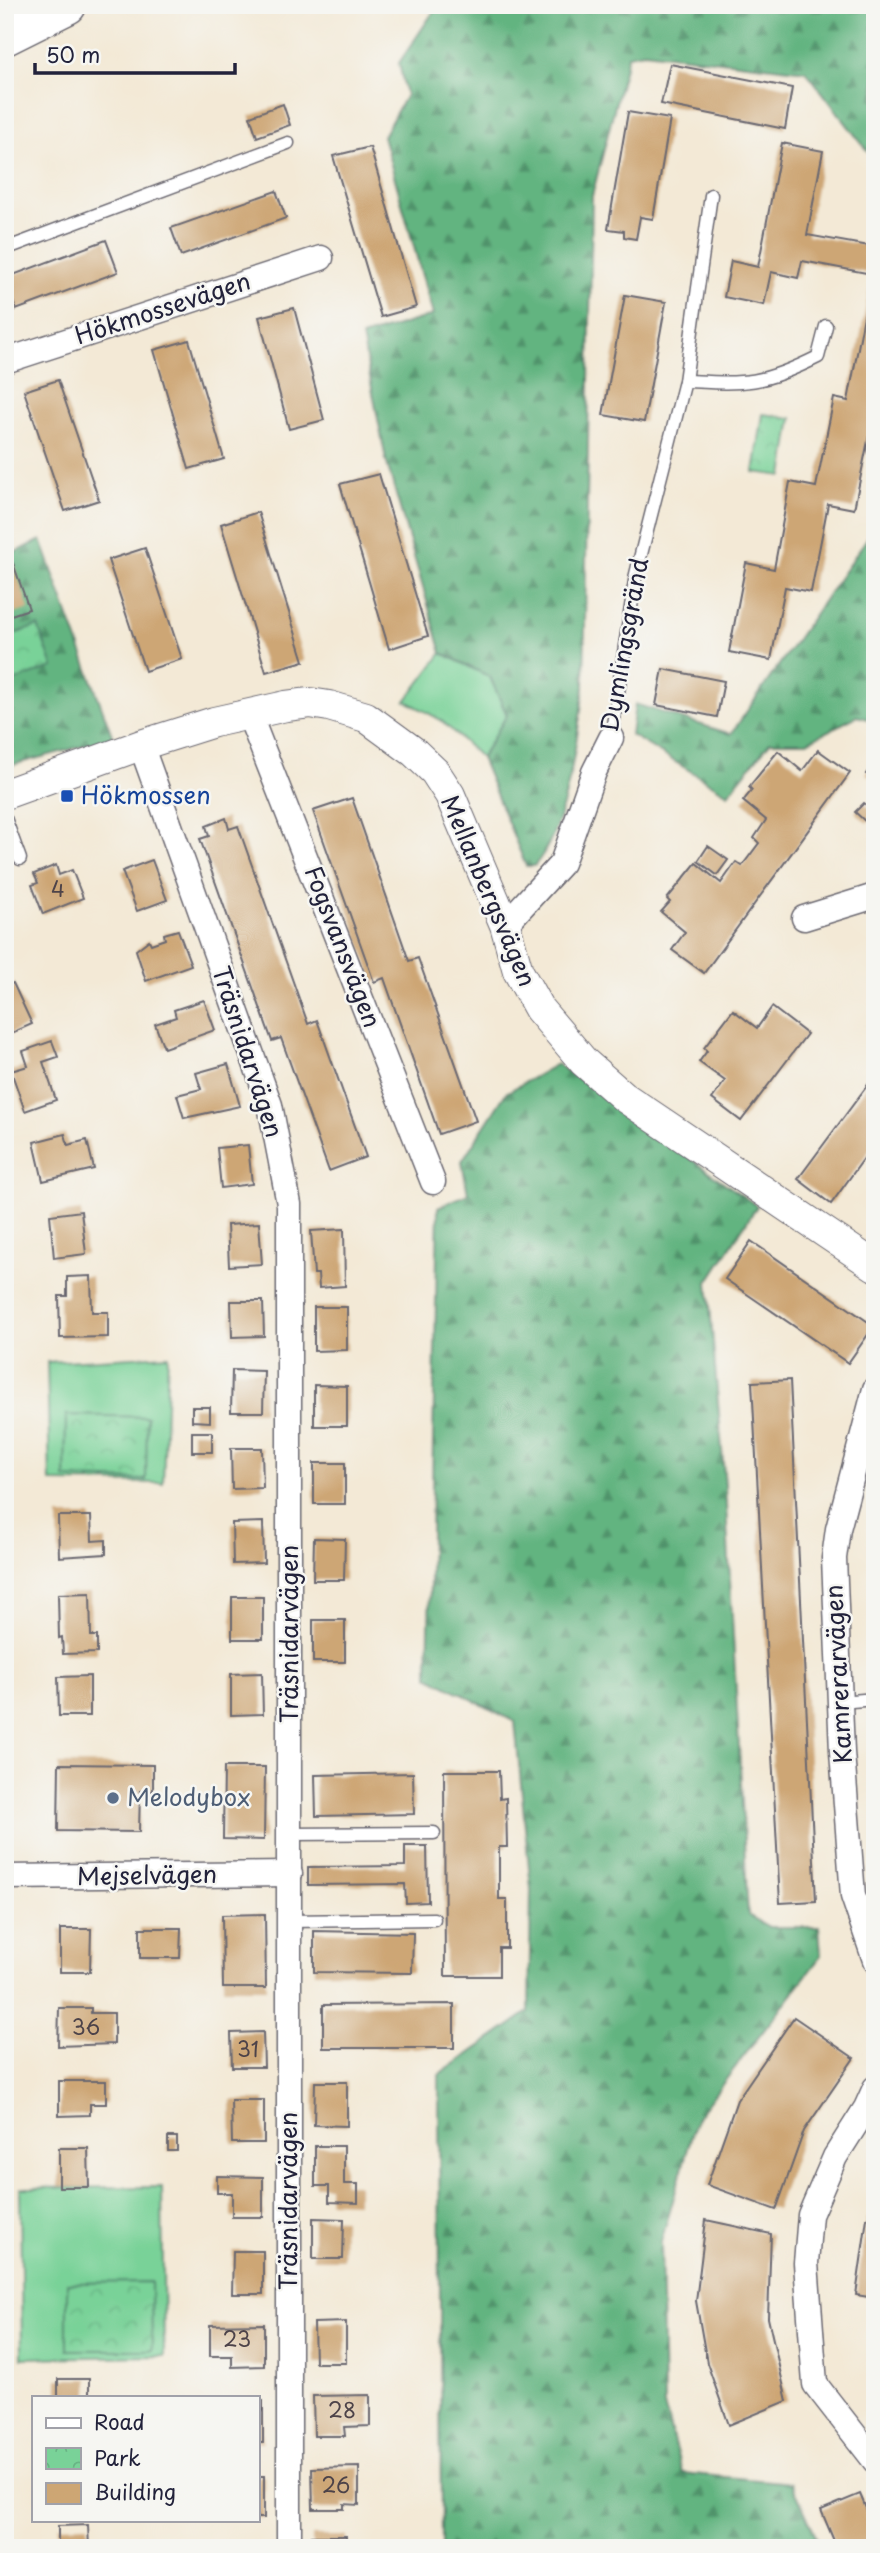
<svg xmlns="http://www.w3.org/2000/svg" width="880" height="2553" font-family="'Playpen Sans',sans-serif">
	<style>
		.green { fill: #79d298; stroke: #4e7a6a; stroke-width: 2 }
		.forest { fill: url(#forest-firs); stroke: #426b5e; stroke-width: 2 }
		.park { fill: url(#park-crowns); stroke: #4e7a6a; stroke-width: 2 }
		.building { fill: #cda674 }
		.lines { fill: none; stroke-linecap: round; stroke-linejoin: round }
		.service-casing { stroke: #6b6871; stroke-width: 15 }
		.minor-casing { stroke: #6b6871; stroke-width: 27 }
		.tertiary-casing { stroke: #6b6871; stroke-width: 32 }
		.motorway-casing { stroke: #6b6871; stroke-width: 41 }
		.service { stroke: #fff; stroke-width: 12 }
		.minor { stroke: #fff; stroke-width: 24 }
		.tertiary { stroke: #fff; stroke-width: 30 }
		.motorway { stroke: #fff; stroke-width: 38 }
		.transit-dot { fill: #1a4fb4; stroke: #f6f6f2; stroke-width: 2.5 }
		.service-dot { fill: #5c6f8a; stroke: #f6f6f2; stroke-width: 2.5 }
		.labels { text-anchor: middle; stroke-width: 5; stroke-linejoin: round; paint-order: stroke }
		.number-label { font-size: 21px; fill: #4d4349 }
		.street-label { font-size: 24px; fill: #22223b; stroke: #f6f6f2 }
		.transit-label { font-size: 24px; fill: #164399; stroke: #f6f6f2; text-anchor: start }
		.service-label { font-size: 24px; fill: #4e5e75; stroke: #f6f6f2; text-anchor: start }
	</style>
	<defs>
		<pattern id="forest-firs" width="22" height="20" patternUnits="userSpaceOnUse" patternTransform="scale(1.75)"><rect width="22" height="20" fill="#62b480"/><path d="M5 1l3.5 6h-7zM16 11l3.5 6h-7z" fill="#50926a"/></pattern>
		<pattern id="park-crowns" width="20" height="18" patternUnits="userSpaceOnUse" patternTransform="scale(1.75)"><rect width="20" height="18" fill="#79d298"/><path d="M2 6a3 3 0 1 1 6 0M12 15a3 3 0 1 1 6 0" fill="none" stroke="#68b484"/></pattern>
	</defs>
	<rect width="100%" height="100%" fill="#f6f6f2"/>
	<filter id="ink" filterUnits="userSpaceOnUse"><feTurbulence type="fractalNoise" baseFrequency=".0143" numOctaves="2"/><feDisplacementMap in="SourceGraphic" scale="14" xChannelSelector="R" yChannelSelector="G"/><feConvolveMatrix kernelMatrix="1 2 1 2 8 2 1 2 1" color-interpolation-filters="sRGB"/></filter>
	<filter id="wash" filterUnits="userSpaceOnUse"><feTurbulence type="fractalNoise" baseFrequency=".00686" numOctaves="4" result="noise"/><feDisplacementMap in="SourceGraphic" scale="28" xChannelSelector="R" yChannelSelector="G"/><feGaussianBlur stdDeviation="1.57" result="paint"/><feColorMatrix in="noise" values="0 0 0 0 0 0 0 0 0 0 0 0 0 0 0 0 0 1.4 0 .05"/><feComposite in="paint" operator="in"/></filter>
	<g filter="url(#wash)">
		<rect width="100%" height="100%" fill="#f3e9d6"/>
		<g class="green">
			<polygon points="442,653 490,677 507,715 481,758 441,720 406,701"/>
			<polygon points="168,1355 163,1483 50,1482 47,1362"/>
			<polygon points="162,2187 164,2356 22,2358 20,2188"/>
		</g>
		<g class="forest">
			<path d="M438,5h437v156l-69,-90 -162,-19 -16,3 -36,141 -8,492c-7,48 -17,143 -50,178h-8l-45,-108 26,-43 -17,-38 -48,-24 -56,-193 -24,-123 71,-22 -50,-179 23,-41 -7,-32z"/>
			<polygon points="875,527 875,721 857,716 807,742 770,742 728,794 631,735 635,704 731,734"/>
			<polygon points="41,540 113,738 5,767 5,557"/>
			<polygon points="557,1064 757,1206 708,1282 725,1486 748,1915 769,1927 819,1927 821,1956 697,2117 661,2242 664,2405 682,2473 792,2483 821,2548 441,2548 439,2075 529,2012 531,1889 515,1722 428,1676 438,1207 468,1194 462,1161 506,1093"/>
		</g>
		<g class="park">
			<polygon points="763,414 792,418 783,476 754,472"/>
			<polygon points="38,626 53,667 5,684 5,637"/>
			<polygon points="66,1415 147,1417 146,1480 65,1478"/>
			<polygon points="151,2282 152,2350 67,2350 67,2283"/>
		</g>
		<g id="blocks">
			<g class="building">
				<polygon points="670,64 792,88 785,129 661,104"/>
				<polygon points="283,104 290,125 257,137 250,116"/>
				<polygon points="628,112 670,119 653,219 640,217 636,239 624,237 624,231 608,229"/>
				<polygon points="782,143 823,151 807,235 875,247 875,406 854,509 828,504 811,592 785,587 771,660 729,652 746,563 774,569 790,482 816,487 834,398 848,401 872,274 802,261 798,278 771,272 764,305 724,297 731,261 758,267"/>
				<polygon points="370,147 416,307 381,317 333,156"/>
				<polygon points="276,191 286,218 181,256 171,228"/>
				<polygon points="106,240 118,272 16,310 5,278"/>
				<polygon points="625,295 666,302 644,422 603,415"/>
				<polygon points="294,308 324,420 289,429 259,317"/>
				<polygon points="189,340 224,459 189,469 154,350"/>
				<polygon points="58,380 99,500 65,511 24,391"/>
				<polygon points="379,474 428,636 389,649 340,484"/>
				<polygon points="258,512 304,661 266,672 221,524"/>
				<polygon points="145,548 182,659 145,671 108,560"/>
				<polygon points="13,563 29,609 5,617 5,566"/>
				<polygon points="663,669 724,681 717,717 656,705"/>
				<polygon points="818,750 850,773 704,973 672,950 685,932 661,912 670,902 667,899 696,863 721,883 736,862 742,866 759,843 754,838 766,820 743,801 752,790 749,787 778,751 802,771"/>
				<polygon points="875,761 875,780 866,774"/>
				<polygon points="352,798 409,961 418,958 476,1121 439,1134 384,978 374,982 313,811"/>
				<polygon points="864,803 875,812 867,823 855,812"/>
				<polygon points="226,818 229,829 238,826 308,1024 317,1020 366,1157 329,1171 281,1038 272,1041 200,839 209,836 206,826"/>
				<polygon points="708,846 728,860 717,875 698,861"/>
				<polygon points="152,860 167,900 137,911 122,871"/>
				<polygon points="56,865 59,875 72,870 83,898 43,914 32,885 38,883 34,874"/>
				<polygon points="178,930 191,965 146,981 136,950 149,940 151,944 165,939 164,934"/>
				<polygon points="13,983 32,1024 5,1036 5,986"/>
				<polygon points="204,1000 215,1030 164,1048 155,1024 176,1017 174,1010"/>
				<polygon points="772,1007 807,1034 741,1121 712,1099 725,1081 699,1062 707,1051 704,1048 733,1010 757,1028"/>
				<polygon points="52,1041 58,1057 43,1062 56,1100 25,1111 11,1071 28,1066 23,1051"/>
				<polygon points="228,1064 240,1106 184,1118 177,1095 201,1089 196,1073"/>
				<polygon points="875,1075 875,1143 831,1204 798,1179"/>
				<polygon points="65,1134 68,1145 87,1140 94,1169 43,1181 34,1142"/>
				<polygon points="248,1145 252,1184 221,1188 217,1148"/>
				<polygon points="81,1211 86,1254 54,1258 50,1215"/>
				<polygon points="259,1223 262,1264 229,1266 227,1225"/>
				<polygon points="344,1229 345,1286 319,1288 318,1274 314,1274 311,1231"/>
				<polygon points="751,1241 874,1326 848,1363 725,1279"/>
				<polygon points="91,1276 92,1312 108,1312 108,1337 60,1338 59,1296 67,1296 67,1277"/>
				<polygon points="231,1301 263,1301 264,1336 232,1337"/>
				<polygon points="314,1307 347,1307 347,1350 314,1351"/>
				<polygon points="232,1370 264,1371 263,1412 231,1412"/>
				<polygon points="790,1380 816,1901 780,1903 752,1382"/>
				<polygon points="314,1385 347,1386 347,1426 314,1426"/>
				<polygon points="192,1407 210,1407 210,1422 192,1421"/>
				<rect x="192" y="1432" width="20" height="20"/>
				<polygon points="231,1448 262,1448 263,1488 232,1489"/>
				<rect x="314" y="1463" width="31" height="41"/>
				<polygon points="58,1516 91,1516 92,1541 106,1540 106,1554 59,1557"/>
				<polygon points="263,1522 264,1563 233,1564 232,1523"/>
				<polygon points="314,1538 345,1539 344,1580 313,1580"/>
				<polygon points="90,1593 91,1636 97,1636 97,1653 63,1654 62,1637 59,1638 58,1594"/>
				<rect x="232" y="1597" width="31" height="42"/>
				<rect x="313" y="1620" width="32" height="42"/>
				<polygon points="262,1673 263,1714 231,1715 231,1674"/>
				<polygon points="90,1676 90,1716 59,1716 58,1677"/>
				<polygon points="59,1764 153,1765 153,1791 140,1791 139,1832 58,1831"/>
				<polygon points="224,1767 265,1767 264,1840 223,1839"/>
				<polygon points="444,1771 499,1771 500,1799 506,1798 507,1847 499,1847 499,1899 507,1899 507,1948 499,1948 499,1976 445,1976"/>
				<polygon points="413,1773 414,1814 316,1816 315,1775"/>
				<polygon points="405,1846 427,1846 428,1902 406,1903 405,1884 308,1885 308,1867 405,1866"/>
				<polygon points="265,1914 266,1988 223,1988 222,1915"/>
				<polygon points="140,1928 181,1928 180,1958 140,1958"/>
				<polygon points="60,1929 91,1929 90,1972 60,1972"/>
				<polygon points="314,1931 413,1933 412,1973 314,1972"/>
				<polygon points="454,2004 454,2048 323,2048 323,2005"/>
				<polygon points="59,2008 91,2008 91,2013 114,2013 114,2044 58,2046"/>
				<polygon points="794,2017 854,2058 804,2131 776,2210 707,2185 737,2100"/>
				<polygon points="263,2032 264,2067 232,2067 231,2033"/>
				<polygon points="59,2081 106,2081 106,2104 90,2104 90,2115 59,2116"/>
				<polygon points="315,2082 347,2082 347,2126 314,2125"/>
				<polygon points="231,2100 264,2100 264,2143 232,2143"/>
				<rect x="168" y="2137" width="9" height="14"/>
				<polygon points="315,2146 344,2146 344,2184 358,2184 358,2203 329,2202 329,2186 315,2186"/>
				<polygon points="59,2148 88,2148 89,2187 59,2187"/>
				<polygon points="217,2176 263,2177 263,2217 232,2217 232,2193 217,2193"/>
				<polygon points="313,2218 344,2219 343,2259 313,2259"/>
				<polygon points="867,2218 875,2219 875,2298 856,2295"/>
				<polygon points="706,2220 771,2234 768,2318 787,2401 729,2425 707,2363 696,2301"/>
				<polygon points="233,2251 263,2251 263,2294 232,2294"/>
				<polygon points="346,2322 346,2363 315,2363 314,2323"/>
				<polygon points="264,2324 264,2366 232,2367 232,2356 210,2356 210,2325"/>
				<rect x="58" y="2379" width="31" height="18"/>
				<polygon points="370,2395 370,2426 344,2427 345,2436 314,2436 313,2396"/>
				<rect x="257" y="2401" width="6" height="42"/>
				<polygon points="359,2467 359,2505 344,2504 344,2509 313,2509 312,2468"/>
				<rect x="257" y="2476" width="7" height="42"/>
				<polygon points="860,2494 875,2530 875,2548 837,2548 821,2510"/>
				<polygon points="88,2525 89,2548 58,2548 58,2526"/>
				<rect x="312" y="2536" width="34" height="12"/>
			</g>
		</g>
	</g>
	<g filter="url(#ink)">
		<use href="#blocks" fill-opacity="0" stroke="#6b6871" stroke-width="2"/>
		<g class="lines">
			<g class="service-casing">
				<g id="service">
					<polyline points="5,249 288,143"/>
					<path d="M685,381c61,3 77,4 133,-24l8,-31"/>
					<polyline points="611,738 636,574 685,381 711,195"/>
					<polyline points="5,818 20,859"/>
					<polyline points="840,1702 875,1699"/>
					<polyline points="290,1834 434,1833"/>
					<polyline points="290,1921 434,1919"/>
				</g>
			</g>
			<g class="minor-casing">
				<g id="minor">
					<polyline points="5,361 321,258"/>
					<polyline points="249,714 433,1182"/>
					<polyline points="141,745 270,1105 289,1204 289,2548"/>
					<polyline points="804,918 875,896"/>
					<polyline points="505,925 562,863 594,772 611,738"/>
					<polyline points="875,1389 838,1529 834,1558 842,1752 853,1896 875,1960"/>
					<polyline points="5,1877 290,1874"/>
					<polyline points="875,2088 866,2108 835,2157 810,2215 806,2263 815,2384 875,2461"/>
				</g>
			</g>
			<g class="tertiary-casing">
				<polyline id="tertiary" points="5,794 141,745 214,722 286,706 310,703 329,706 366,717 414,752 435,772 450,795 505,925 518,971 539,1009 584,1062 624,1097 875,1266"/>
			</g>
			<g class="motorway-casing">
				<polyline id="motorway" points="5,36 67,5"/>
			</g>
			<use href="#service" class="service"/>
			<use href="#minor" class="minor"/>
			<use href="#tertiary" class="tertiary"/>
			<use href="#motorway" class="motorway"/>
		</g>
	</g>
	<rect class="transit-dot" x="60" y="789" width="14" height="14" rx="3.5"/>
	<circle class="service-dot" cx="113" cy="1798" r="7"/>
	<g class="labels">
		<g class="number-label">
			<text x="58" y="897">4</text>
			<text x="86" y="2035">36</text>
			<text x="248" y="2057">31</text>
			<text x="237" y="2347">23</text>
			<text x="342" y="2418">28</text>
			<text x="336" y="2493">26</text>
		</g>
		<g class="street-label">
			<text transform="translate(163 309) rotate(-18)" y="8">Hökmossevägen</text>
			<text transform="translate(625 645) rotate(-80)" y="8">Dymlingsgränd</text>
			<text transform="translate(488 891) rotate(67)" y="8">Mellanbergsvägen</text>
			<text transform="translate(342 947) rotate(69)" y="8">Fogsvansvägen</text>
			<text transform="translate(247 1052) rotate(72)" y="8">Träsnidarvägen</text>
			<text transform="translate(290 1634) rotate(-90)" y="8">Träsnidarvägen</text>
			<text transform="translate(839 1674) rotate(-93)" y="8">Kamrerarvägen</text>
			<text transform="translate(147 1876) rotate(-1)" y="8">Mejselvägen</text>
			<text transform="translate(289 2201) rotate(-90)" y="8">Träsnidarvägen</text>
		</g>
		<g class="transit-label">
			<text x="81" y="804">Hökmossen</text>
		</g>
		<g class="service-label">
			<text x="127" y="1806">Melodybox</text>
		</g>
	</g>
	<rect width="880" height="2553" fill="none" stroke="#f6f6f2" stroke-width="28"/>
	<rect x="32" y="2396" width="228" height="126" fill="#f6f6f2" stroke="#a1a1a9" stroke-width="2"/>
	<rect x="46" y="2418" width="35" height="10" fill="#ffffff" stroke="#a1a1a9" stroke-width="2"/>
	<text x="94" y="2430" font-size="21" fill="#22223b">Road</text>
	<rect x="46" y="2448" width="35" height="21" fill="url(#park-crowns)" stroke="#a1a1a9" stroke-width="2"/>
	<text x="94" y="2466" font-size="21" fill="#22223b">Park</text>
	<rect x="46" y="2483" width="35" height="21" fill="#cda674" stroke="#a1a1a9" stroke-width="2"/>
	<text x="94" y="2500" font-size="21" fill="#22223b">Building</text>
	<path d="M35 63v10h200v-10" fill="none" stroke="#22223b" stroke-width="3.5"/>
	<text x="46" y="63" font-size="21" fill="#22223b" stroke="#f6f6f2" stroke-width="5" paint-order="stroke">50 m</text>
</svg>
